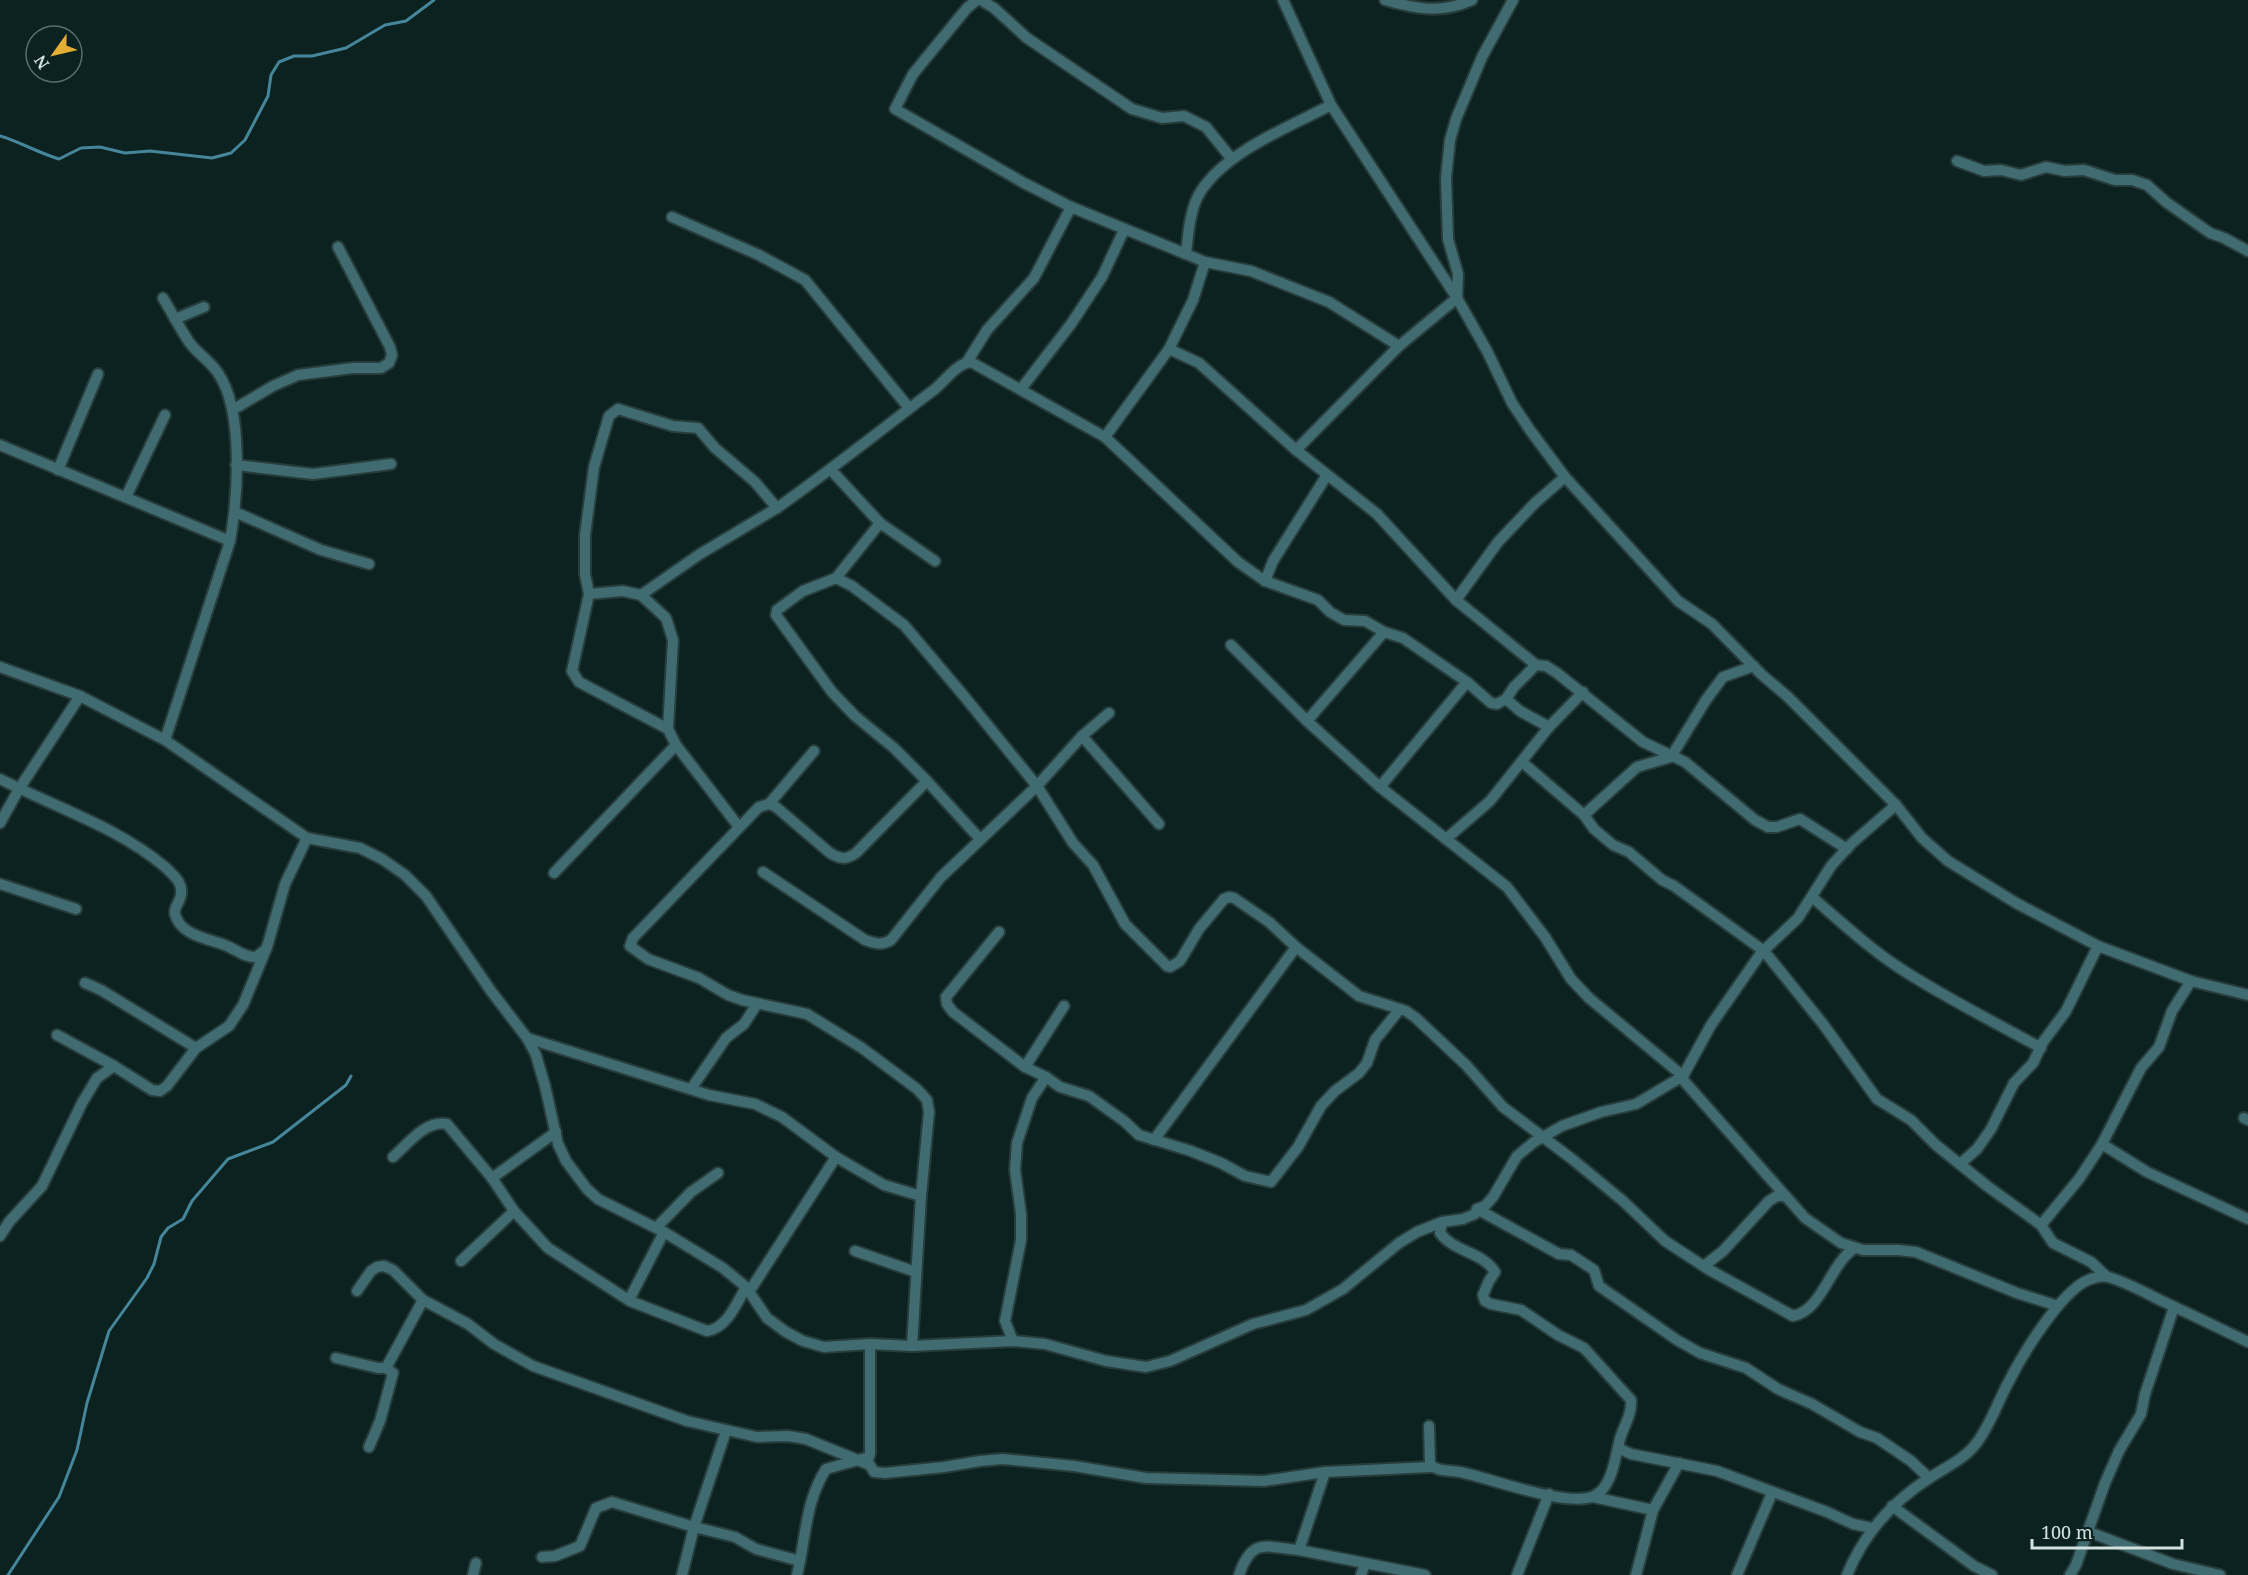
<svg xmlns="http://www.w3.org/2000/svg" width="2248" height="1575" font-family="'Noto Serif',serif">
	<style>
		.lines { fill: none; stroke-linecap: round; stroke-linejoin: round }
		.stream { stroke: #46869a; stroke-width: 3 }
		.street-casing { stroke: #273d3b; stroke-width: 14 }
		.street { stroke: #406b71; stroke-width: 10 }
	</style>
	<rect width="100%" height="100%" fill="#0b2220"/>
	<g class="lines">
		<g class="stream">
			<path d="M0,136c20,6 39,17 59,23l22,-11 19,-1 25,6 25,-2 62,7 19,-5 14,-13 23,-44 3,-21 8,-13 15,-6h18l34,-8 39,-23 21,-4 28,-21"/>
			<polyline points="8,1575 59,1497 77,1450 87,1403 109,1331 147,1278 154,1264 161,1237 168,1228 183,1219 192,1201 228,1159 273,1142 346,1085 351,1076"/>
		</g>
		<g class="street-casing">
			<g id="street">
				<polyline points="977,0 967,8 913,74 895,109 1024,183 1071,207"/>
				<polyline points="981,0 994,8 1027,38 1132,109 1162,118 1184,116 1206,127 1231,158"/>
				<polyline points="1283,0 1331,105 1457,298 1487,351 1512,403 1530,430 1565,477 1678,601 1712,624 1761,674 1787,696 1896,805 1922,838 1948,861 2016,903 2098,946 2191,981 2248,995"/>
				<path d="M1385,0c31,9 56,14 87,0"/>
				<polyline points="1957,161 1984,171 2001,170 2021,175 2046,167 2065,171 2084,170 2115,180 2132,180 2147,185 2166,202 2210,233 2224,238 2248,251"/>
				<polyline points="672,217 759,255 805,280 909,408"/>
				<path d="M1205,262l-19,-8c2,-19 4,-47 15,-63 26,-40 88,-64 130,-86"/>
				<path d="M163,298c9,15 17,30 26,44 8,11 21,19 29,31 26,38 20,123 12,168l-65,199"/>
				<polyline points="175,319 204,307"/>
				<polyline points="1399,346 1296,450 1377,514 1456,600 1536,665"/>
				<polyline points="1169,349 1199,363 1296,450"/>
				<polyline points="967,362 987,330 1034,278 1071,207 1186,254"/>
				<polyline points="1021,389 1071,324 1102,277 1124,230"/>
				<polyline points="234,409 273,386 298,375 353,368 381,368 389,363 392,355 390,347 338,247"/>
				<polyline points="1105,437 1169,349 1193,300 1205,262 1251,271 1329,302 1399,346 1457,298 1458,274 1448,239 1446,178 1450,140 1456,119 1482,57 1513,0"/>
				<polyline points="0,445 230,541"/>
				<polyline points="236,465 313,474 391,464"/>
				<polyline points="58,470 98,374"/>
				<polyline points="831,470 880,523 935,561"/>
				<polyline points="126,497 165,415"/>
				<path d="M777,508c54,-38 105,-79 158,-119 11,-9 21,-25 36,-27l134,75 133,125 27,19 53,19 12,12 14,8 21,1 19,11 19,6 64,44 24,21 6,1 9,-5 8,-12 22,-22 10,1 11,7 86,69 42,20 70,58 13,7h9l23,-8 47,30"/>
				<polyline points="235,512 321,550 369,564"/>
				<polyline points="880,523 836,578 803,591 777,610 776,615 832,692 855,716 894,748 927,781 980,839"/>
				<path d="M836,578l16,8 52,39 60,71 73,90 36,57 20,22 32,59 42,42 3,1 10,-6 19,-32 25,-30 5,-2 5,1 35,24 27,25 63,49 47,15 10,7 50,47 37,42 69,52 51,42 42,40 43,28 85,47c30,-6 37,-53 62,-68"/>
				<polyline points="1265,581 1273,561 1327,475"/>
				<polyline points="589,594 585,574 585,535 594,467 609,416 618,409 673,426 698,428 715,448 755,482 777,508 700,554 641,595"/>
				<polyline points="1456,600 1498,542 1535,503 1565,477"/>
				<polyline points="1231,645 1307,721 1380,787 1507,887 1545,937 1571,979 1589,998 1683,1076 1684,1081 1805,1218 1841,1243 1863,1250 1898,1250 1916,1252 2017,1293 2058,1306"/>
				<polyline points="1754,666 1723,677 1706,700 1671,757 1637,767 1584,815 1594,829 1613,845 1629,852 1662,880 1674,886 1764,951 1823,1024 1877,1099 1911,1120 1936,1145 1987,1186 2041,1225 2053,1243 2091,1262 2106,1276"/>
				<polyline points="0,667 80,696 165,740 307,838 360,848 382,859 405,875 426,896 491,991 527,1038 536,1055 545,1086 558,1144 566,1161 587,1189 598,1199 664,1232 723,1268 746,1287 767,1318 786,1332 803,1341 824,1347 870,1344 912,1346 1013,1341 1045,1344 1106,1361 1146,1367 1170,1361 1253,1324 1306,1310 1343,1289 1399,1243 1417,1232 1442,1222 1463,1219 1475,1214 1477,1209 1485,1206 1493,1197 1517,1156 1534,1142 1562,1126 1601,1112 1636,1104 1683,1076 1711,1025 1761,953 1798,918 1831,866 1852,843 1896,805"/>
				<polyline points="1506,699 1520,711 1549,727"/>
				<polyline points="1307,721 1384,632"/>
				<polyline points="668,729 673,640 666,618 641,595 623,591 589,594 572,671 579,682 668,729 676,745 739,827"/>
				<polyline points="1082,736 1159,824"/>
				<polyline points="1522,762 1584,815"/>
				<path d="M0,779c54,28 118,48 165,88 11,10 21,19 14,34 -2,4 -5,8 -4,13 5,22 36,25 52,32 10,4 18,12 29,11l9,-7"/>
				<polyline points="1380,787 1467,682"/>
				<polyline points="769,804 814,751"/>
				<polyline points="0,823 19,789 80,696"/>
				<polyline points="1446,839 1490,801 1549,727 1583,692"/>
				<path d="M763,872l102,68c10,3 16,6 26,0l50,-63 96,-91 45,-50 27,-23"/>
				<polyline points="554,873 676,745"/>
				<polyline points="0,884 76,909"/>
				<path d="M1812,897c29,25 57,51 89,72 45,29 93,53 140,79"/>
				<polyline points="999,932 946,997 947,1004 953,1012 1025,1067 1046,1077 1060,1087 1089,1096 1124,1121 1139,1135 1191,1151 1221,1163 1245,1176 1271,1182 1298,1147 1321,1106 1335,1091 1359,1073 1367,1063 1375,1040 1400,1009"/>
				<polyline points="2191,981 2172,1011 2159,1047 2141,1068 2102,1144 2147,1172 2248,1219"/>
				<polyline points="85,983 101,990 196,1048"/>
				<polyline points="57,1035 114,1066"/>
				<polyline points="527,1038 709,1095 755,1104 782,1117 836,1157 884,1185 921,1196"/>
				<polyline points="1025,1067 1064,1006"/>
				<polyline points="691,1089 726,1038 744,1024 757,1004"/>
				<polyline points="2244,1118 2248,1120"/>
				<polyline points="1154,1140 1296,947"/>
				<path d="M393,1157c15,-13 32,-37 54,-33l45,54 64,-46"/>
				<polyline points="1960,1164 1977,1149 1991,1129 2014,1083 2033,1063 2043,1042 2066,1011 2098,946"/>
				<path d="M492,1178l22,33 34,37 82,53 77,30c20,-3 30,-28 39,-44"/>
				<polyline points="1477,1209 1559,1254 1571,1255 1594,1270 1599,1286 1677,1340 1700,1353 1746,1368 1778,1389 1812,1404 1860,1432 1877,1438 1911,1461 1929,1478"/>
				<polyline points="2041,1225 2079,1179 2102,1144"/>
				<polyline points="656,1228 691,1192 718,1173"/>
				<polyline points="0,1236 9,1222 42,1186 82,1103 97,1078 114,1066 152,1090 160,1091 167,1086 196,1048 229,1026 243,1005 267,947 285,884 307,838"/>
				<polyline points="855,1251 916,1272"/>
				<polyline points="461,1261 514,1211"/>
				<polyline points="1704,1266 1723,1251 1769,1201 1777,1196 1785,1196"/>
				<polyline points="357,1291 371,1271 377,1267 384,1266 393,1270 423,1300 468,1324 494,1344 533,1366 687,1421 757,1437 788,1436 806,1439 870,1465 874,1472 885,1473 944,1467 980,1461 1003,1459 1074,1466 1146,1478 1264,1481 1325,1472 1431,1467"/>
				<polyline points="749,1292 836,1157"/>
				<polyline points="629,1300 664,1232"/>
				<polyline points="1013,1341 1005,1321 1021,1240 1021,1214 1015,1170 1017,1143 1032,1098 1046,1077"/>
				<path d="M912,1346l9,-150 8,-84 -2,-12 -10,-11 -55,-41 -55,-34 -65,-14 -14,-5 -29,-17 -51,-19 -18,-13 3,-8 126,-131 10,-3 7,3 54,46c10,6 16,7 26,0l71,-72"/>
				<polyline points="336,1358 378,1368 386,1368 423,1300"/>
				<path d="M1429,1426l1,38c7,8 19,6 30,8 30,6 107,36 134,24 19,-9 21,-40 26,-57 4,-14 12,-24 11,-39l-47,-52 -26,-13 -37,-25 -30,-6 -6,-3 -2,-6 6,-14 6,-9c-12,-20 -41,-20 -55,-39l2,-11"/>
				<polyline points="369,1447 380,1421 393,1373 386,1368"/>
				<polyline points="1618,1448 1631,1454 1717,1471 1827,1512 1853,1524 1872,1528"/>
				<polyline points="1325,1472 1299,1550 1425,1575"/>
				<polyline points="1593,1497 1653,1510 1679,1463"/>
				<polyline points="1892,1506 1974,1566 1992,1575"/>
				<polyline points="2089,1532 2173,1564 2220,1575"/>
				<polyline points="542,1557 555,1556 580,1546 596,1508 612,1502 694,1527 735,1537 756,1549 800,1561"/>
				<polyline points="473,1575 476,1563"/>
				<polyline points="682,1575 694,1527 726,1431"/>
				<path d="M797,1575c9,-37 8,-73 29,-106l43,-12 1,-4v-109"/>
				<path d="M1239,1575c13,-38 26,-28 60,-25"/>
				<polyline points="1361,1575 1365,1564"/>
				<polyline points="1517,1575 1549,1494"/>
				<polyline points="1636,1575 1653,1510"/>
				<polyline points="1737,1575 1772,1493"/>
				<path d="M1847,1575c17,-42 46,-74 84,-98 15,-10 33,-18 44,-32 14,-17 22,-41 32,-60 14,-28 57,-101 87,-107 4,-1 10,-2 14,-1 18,5 36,15 54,24 28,13 57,27 86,41"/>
				<polyline points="2070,1575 2076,1565 2105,1483 2119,1451 2141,1414 2145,1394 2174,1307"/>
			</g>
		</g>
		<use href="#street" class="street"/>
	</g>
	<g transform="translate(54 54) rotate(236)"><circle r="28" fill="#0b2220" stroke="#5b6e6c" stroke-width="1.5"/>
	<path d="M0-4.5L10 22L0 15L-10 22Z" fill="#e3ae35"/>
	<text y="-9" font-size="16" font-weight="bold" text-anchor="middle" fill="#d3e1df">N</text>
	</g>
	<path d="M2032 1539v9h150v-9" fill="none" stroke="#d3e1df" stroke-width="3"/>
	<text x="2041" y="1539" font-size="18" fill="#d3e1df" stroke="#0b2220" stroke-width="4.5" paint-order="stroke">100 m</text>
</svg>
